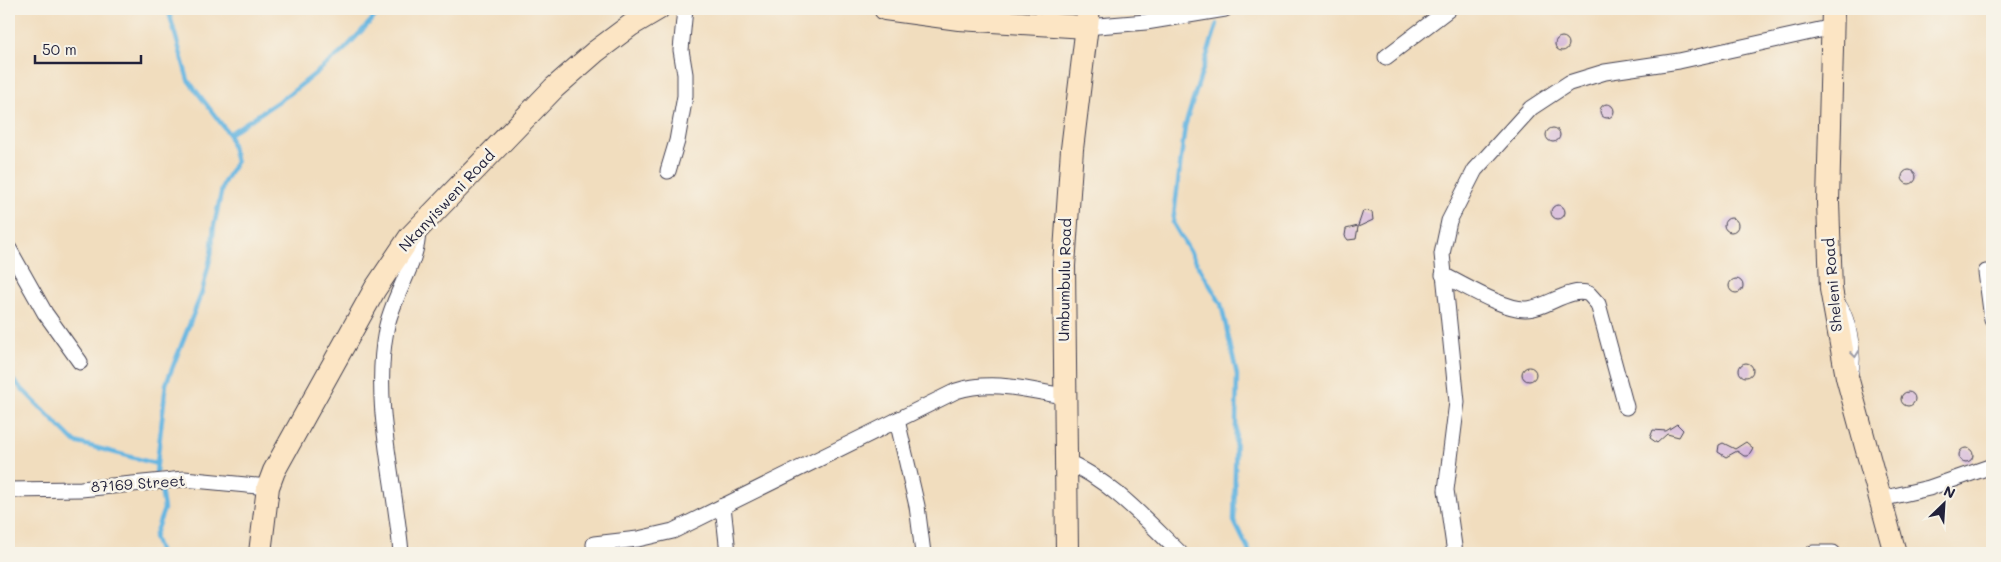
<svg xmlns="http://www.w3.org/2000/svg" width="2001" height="562" font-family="Mali,sans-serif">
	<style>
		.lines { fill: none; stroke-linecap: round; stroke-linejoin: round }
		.stream { stroke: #66b6e1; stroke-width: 4.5 }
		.building { fill: #d3b3d9 }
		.lane-casing { stroke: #413e4f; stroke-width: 9 }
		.street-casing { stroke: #413e4f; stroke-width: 17 }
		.secondary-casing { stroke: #413e4f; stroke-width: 24 }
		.lane { stroke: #fff; stroke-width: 8 }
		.street { stroke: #fff; stroke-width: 15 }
		.secondary { stroke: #fce5c4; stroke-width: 22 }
		.oneway { stroke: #9c9ca7 }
		.labels { text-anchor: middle; stroke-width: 5; stroke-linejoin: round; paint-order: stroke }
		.street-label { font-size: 15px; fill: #22223b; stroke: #f7f3e8 }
	</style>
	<rect width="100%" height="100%" fill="#f7f3e8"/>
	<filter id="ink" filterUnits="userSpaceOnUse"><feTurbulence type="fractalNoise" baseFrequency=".02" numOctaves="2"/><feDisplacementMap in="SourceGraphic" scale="10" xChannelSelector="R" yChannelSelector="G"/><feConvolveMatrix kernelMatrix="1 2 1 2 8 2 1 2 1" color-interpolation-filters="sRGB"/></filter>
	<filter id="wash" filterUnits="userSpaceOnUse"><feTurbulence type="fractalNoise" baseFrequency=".0096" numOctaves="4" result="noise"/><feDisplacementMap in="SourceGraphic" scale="20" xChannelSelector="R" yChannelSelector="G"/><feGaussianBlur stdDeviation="1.12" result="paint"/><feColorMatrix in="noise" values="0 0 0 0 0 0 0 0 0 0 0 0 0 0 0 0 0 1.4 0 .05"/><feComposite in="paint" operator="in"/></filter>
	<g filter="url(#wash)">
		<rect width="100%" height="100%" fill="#f1ddbe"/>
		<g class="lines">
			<g class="stream">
				<polyline points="168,9 188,80 229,134"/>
				<polyline points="1217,24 1185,126 1173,223 1221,304 1237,375 1234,521 1250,553"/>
				<polyline points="9,376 75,442 157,464"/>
				<polyline points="156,472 166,384 202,292 211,255 214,226 223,184 236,162 229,134 291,93 343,51 382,9"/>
				<polyline points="160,553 154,537 164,509 161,489"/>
			</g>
		</g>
		<g id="blocks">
			<g class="building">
				<circle cx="1562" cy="44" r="7"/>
				<circle cx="1607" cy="111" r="7"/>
				<circle cx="1553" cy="135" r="7"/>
				<circle cx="1909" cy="177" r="7"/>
				<circle cx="1558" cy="212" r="7"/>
				<polygon points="1363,211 1372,212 1373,220 1358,227 1356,239 1348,240 1345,236 1346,229 1358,226"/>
				<circle cx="1731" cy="225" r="7"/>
				<circle cx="1736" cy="286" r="7"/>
				<circle cx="1746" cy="370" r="7"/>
				<circle cx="1529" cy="374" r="7"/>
				<circle cx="1908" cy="399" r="7"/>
				<polygon points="1677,424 1683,430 1679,437 1667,434 1657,443 1650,438 1653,430 1666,431"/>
				<polygon points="1746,442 1753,448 1748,456 1744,456 1737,451 1726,457 1718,452 1719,445 1723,443 1735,449"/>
				<circle cx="1966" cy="455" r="7"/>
			</g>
		</g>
	</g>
	<g filter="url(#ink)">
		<use href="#blocks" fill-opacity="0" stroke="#413e4f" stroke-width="1"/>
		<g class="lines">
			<g class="lane-casing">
				<path id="lane" d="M1843,305c9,14 16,52 11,68"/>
			</g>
			<g class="street-casing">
				<g id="street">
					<polyline points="1086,27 1146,22 1225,9"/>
					<polyline points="1386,57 1449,9"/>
					<polyline points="668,171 677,141 685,96 685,74 681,50 685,9"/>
					<polyline points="9,249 45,313 80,362"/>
					<polyline points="1986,272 1992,319"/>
					<path d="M1443,275c21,10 61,35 83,34 20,0 44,-23 63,-15l9,10 28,103"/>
					<polyline points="897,420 917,506 923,553"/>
					<path d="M1064,460c47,21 80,58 116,93"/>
					<polyline points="9,490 81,489 184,479 268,487"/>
					<polyline points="1881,499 1929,488 1992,466"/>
					<polyline points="723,506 728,553"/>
					<path d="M401,553c-6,-74 -29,-148 -15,-223 6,-34 32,-66 32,-100"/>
					<path d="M595,553l-1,-9 44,-5 35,-8 283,-140c35,-12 72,-1 108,5"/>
					<polyline points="1455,553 1446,490 1457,402 1442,254 1449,221 1475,170 1531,108 1569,83 1605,72 1679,61 1833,27"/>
					<polyline points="1813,553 1833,553"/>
				</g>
			</g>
			<g class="secondary-casing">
				<g id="secondary">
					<polyline points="885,9 959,19 1086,27"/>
					<polyline points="1833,9 1828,202 1831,289 1847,377 1895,553"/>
					<polyline points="260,553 268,487 274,471 375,289 410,237 554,88 595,52 631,25 658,9"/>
					<polyline points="1067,553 1064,266 1072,149 1089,9"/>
				</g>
			</g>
			<use href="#lane" class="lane"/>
			<use href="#street" class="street"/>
			<use href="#secondary" class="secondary"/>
		</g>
		<defs><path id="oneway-chevron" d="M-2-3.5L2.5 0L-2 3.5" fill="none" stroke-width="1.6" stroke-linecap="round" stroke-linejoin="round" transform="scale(1.25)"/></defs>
		<use class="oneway" href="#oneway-chevron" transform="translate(1855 354) rotate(83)"/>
	</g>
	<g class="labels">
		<g class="street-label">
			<text transform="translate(447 201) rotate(-47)" y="5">Nkanyisweni Road</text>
			<text transform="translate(1065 280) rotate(-89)" y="5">Umbumbulu Road</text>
			<text transform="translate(1833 285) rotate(-95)" y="5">Sheleni Road</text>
			<text transform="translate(138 484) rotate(-4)" y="5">87169 Street</text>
		</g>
	</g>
	<rect width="2001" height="562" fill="none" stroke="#f7f3e8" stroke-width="30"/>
	<g transform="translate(1944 504) rotate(25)" stroke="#f7f3e8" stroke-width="4" paint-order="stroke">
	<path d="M0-4L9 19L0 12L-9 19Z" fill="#22223b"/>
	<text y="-8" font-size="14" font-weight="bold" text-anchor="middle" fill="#22223b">N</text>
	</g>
	<path d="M35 55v8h106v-8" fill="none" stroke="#22223b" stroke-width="2.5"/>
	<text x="42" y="55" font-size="15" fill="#22223b" stroke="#f7f3e8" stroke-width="4" paint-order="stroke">50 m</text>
</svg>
